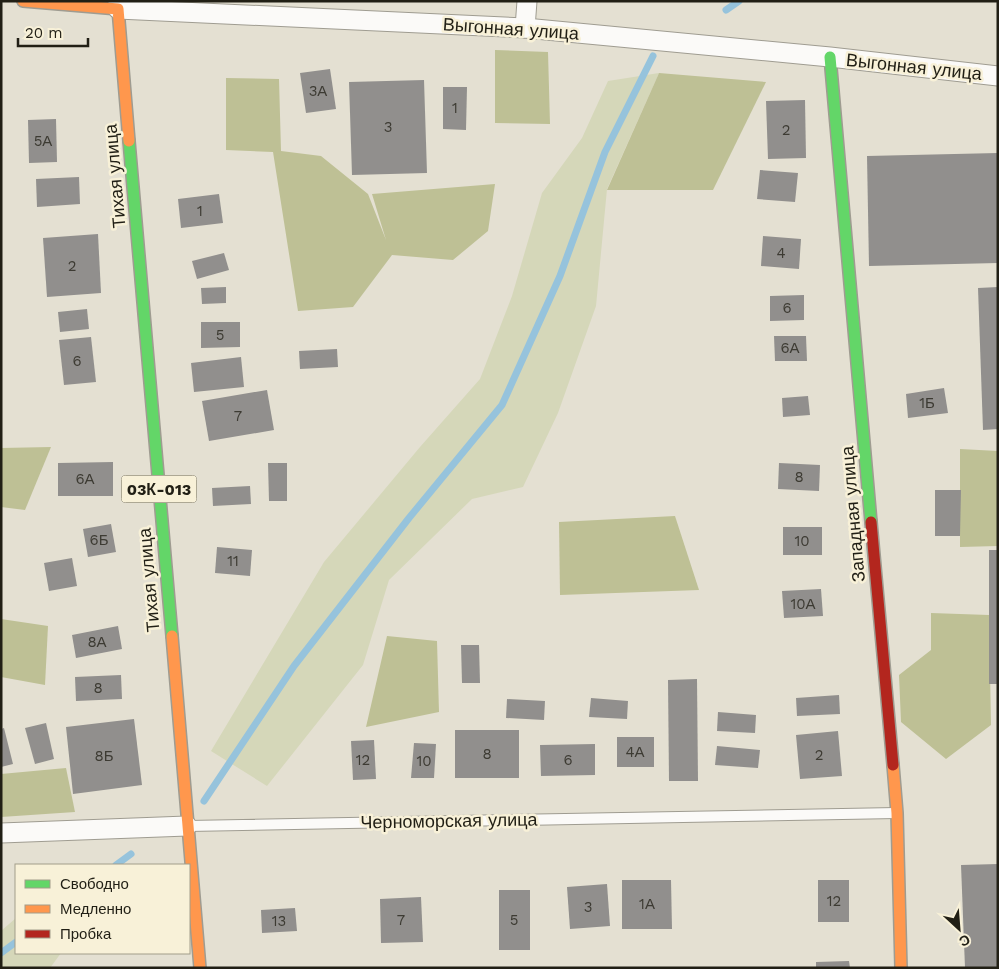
<svg xmlns="http://www.w3.org/2000/svg" width="999" height="969" font-family="'Work Sans',sans-serif">
	<style>
		.green { fill: #d5d7b9 }
		.forest { fill: #bec095 }
		.lines { fill: none; stroke-linecap: round; stroke-linejoin: round }
		.stream { stroke: #96c3dc; stroke-width: 7 }
		.building { fill: #918f8d }
		.lane-casing { stroke: #9f9c91; stroke-width: 12 }
		.street-casing { stroke: #9f9c91; stroke-width: 21 }
		.fast-casing { stroke: #9f9c91; stroke-width: 14 }
		.slow-casing { stroke: #9f9c91; stroke-width: 14 }
		.jam-casing { stroke: #9f9c91; stroke-width: 14 }
		.lane { stroke: #fbfaf8; stroke-width: 10 }
		.street { stroke: #fbfaf8; stroke-width: 19 }
		.fast { stroke: #63d668; stroke-width: 11 }
		.slow { stroke: #ff974d; stroke-width: 11 }
		.jam { stroke: #b3261e; stroke-width: 11 }
		.labels { text-anchor: middle; stroke-width: 5; stroke-linejoin: round; paint-order: stroke }
		.number-label { font-size: 15px; fill: #3d3b33 }
		.shield { fill: #f8f1d8; stroke: #625e50; stroke-width: 1 }
		.shield-label { font-size: 16px; font-weight: bold; fill: #211f15 }
		.street-label { font-size: 18px; fill: #211f15; stroke: #f8f1d8 }
	</style>
	<rect width="100%" height="100%" fill="#e4e0d2"/>
	<g class="green">
		<polygon points="659,73 607,189 596,306 558,413 523,487 472,499 389,580 363,665 267,786 211,751 324,562 420,447 480,379 512,296 542,193 582,138 608,81"/>
		<polygon points="16,918 16,953 61,953 50,968 1,968 1,931"/>
	</g>
	<g class="forest">
		<polygon points="495,50 548,52 550,124 495,123"/>
		<polygon points="659,73 766,82 713,190 607,190"/>
		<polygon points="226,78 279,79 281,151 321,156 368,194 386,240 372,194 495,184 488,231 453,260 392,255 353,307 298,311 273,152 226,150"/>
		<polygon points="51,447 25,510 1,507 1,448"/>
		<polygon points="960,449 998,451 998,546 960,547"/>
		<polygon points="675,516 699,590 560,595 559,522"/>
		<polygon points="931,613 989,615 991,725 946,759 901,722 899,675 931,650"/>
		<polygon points="1,619 48,626 45,685 1,677"/>
		<polygon points="387,636 437,641 439,712 366,727"/>
		<polygon points="66,768 75,812 1,817 1,774"/>
	</g>
	<g class="lines">
		<g class="stream">
			<polyline points="726,10 739,1"/>
			<polyline points="204,801 294,666 409,518 502,405 560,276 605,152 653,56"/>
			<polyline points="116,865 131,854"/>
			<polyline points="1,953 16,942"/>
		</g>
	</g>
	<g class="building">
		<polygon points="330,69 336,109 306,113 300,73"/>
		<polygon points="424,80 427,173 352,175 349,82"/>
		<polygon points="443,87 467,87 466,130 443,129"/>
		<polygon points="805,100 806,158 768,159 766,101"/>
		<polygon points="56,119 57,162 29,163 28,120"/>
		<polygon points="998,153 998,263 869,266 867,156"/>
		<polygon points="760,170 798,173 795,202 757,199"/>
		<polygon points="79,177 80,204 37,207 36,179"/>
		<polygon points="219,194 223,223 181,228 178,199"/>
		<polygon points="98,234 101,293 47,297 43,238"/>
		<polygon points="763,236 801,239 799,269 761,266"/>
		<polygon points="224,253 229,270 197,279 192,261"/>
		<polygon points="226,287 226,303 202,304 201,288"/>
		<polygon points="998,287 998,429 983,430 978,288"/>
		<polygon points="804,295 804,320 770,321 770,296"/>
		<polygon points="87,309 89,329 60,332 58,312"/>
		<polygon points="201,322 240,322 240,347 201,348"/>
		<polygon points="774,336 806,336 807,361 775,361"/>
		<polygon points="91,337 96,382 64,385 59,340"/>
		<polygon points="337,349 338,367 300,369 299,351"/>
		<polygon points="241,357 244,387 194,392 191,363"/>
		<polygon points="944,388 948,413 908,418 906,394"/>
		<polygon points="267,390 274,430 209,441 202,401"/>
		<polygon points="808,396 810,415 783,417 782,398"/>
		<polygon points="113,462 113,496 58,496 58,463"/>
		<polygon points="268,463 287,463 287,501 269,501"/>
		<polygon points="779,463 820,465 819,491 778,489"/>
		<polygon points="250,486 251,504 213,506 212,488"/>
		<polygon points="935,490 961,490 960,536 935,536"/>
		<polygon points="111,524 116,552 88,557 83,529"/>
		<rect x="783" y="527" width="39" height="28"/>
		<polygon points="217,547 252,550 250,576 215,573"/>
		<rect x="989" y="550" width="9" height="134"/>
		<polygon points="72,558 77,586 49,591 44,563"/>
		<polygon points="821,589 823,616 784,618 782,591"/>
		<polygon points="118,626 122,649 76,658 72,635"/>
		<polygon points="461,645 479,645 480,683 462,683"/>
		<polygon points="121,675 122,699 76,701 75,677"/>
		<polygon points="697,679 698,781 669,781 668,680"/>
		<polygon points="839,695 840,714 797,716 796,698"/>
		<polygon points="591,698 628,701 627,719 589,717"/>
		<polygon points="507,699 545,701 544,720 506,718"/>
		<polygon points="718,712 756,715 755,733 717,731"/>
		<polygon points="134,719 142,785 73,794 66,727"/>
		<polygon points="46,723 54,759 35,764 25,728"/>
		<polygon points="4,728 13,764 1,767 1,729"/>
		<rect x="455" y="730" width="64" height="48"/>
		<polygon points="838,731 842,776 800,779 796,735"/>
		<rect x="617" y="737" width="37" height="30"/>
		<polygon points="374,740 376,779 353,780 351,741"/>
		<polygon points="414,743 436,744 434,778 411,778"/>
		<polygon points="595,744 595,775 541,776 540,745"/>
		<polygon points="717,746 760,750 758,768 715,765"/>
		<polygon points="998,864 998,968 965,968 961,865"/>
		<polygon points="622,880 671,880 672,929 622,929"/>
		<rect x="818" y="880" width="31" height="42"/>
		<polygon points="607,884 610,926 570,929 567,887"/>
		<rect x="499" y="890" width="31" height="60"/>
		<polygon points="421,897 423,942 381,943 380,899"/>
		<polygon points="295,908 297,931 262,933 261,910"/>
		<polygon points="849,961 850,968 816,968 816,962"/>
	</g>
	<g class="lines">
		<g class="lane-casing">
			<polyline id="lane" points="188,826 896,813"/>
		</g>
		<g class="street-casing">
			<g id="street">
				<polyline points="118,1 118,9 525,28 830,57 998,76"/>
				<polyline points="525,28 527,1"/>
				<polyline points="1,833 187,826"/>
			</g>
		</g>
		<g class="fast-casing">
			<g id="fast">
				<polyline points="830,57 871,522"/>
				<polyline points="129,141 172,636"/>
			</g>
		</g>
		<g class="slow-casing">
			<g id="slow">
				<polyline points="23,1 118,9 129,141"/>
				<polyline points="172,636 200,968"/>
				<polyline points="893,765 897,813 901,968"/>
			</g>
		</g>
		<g class="jam-casing">
			<polyline id="jam" points="871,522 893,765"/>
		</g>
		<use href="#lane" class="lane"/>
		<use href="#street" class="street"/>
		<use href="#fast" class="fast"/>
		<use href="#slow" class="slow"/>
		<use href="#jam" class="jam"/>
	</g>
	<g class="labels">
		<g class="number-label">
			<text x="318" y="96">3А</text>
			<text x="455" y="113">1</text>
			<text x="388" y="132">3</text>
			<text x="786" y="135">2</text>
			<text x="43" y="146">5А</text>
			<text x="200" y="216">1</text>
			<text x="781" y="258">4</text>
			<text x="72" y="271">2</text>
			<text x="787" y="313">6</text>
			<text x="220" y="340">5</text>
			<text x="790" y="353">6А</text>
			<text x="77" y="366">6</text>
			<text x="927" y="408">1Б</text>
			<text x="238" y="421">7</text>
			<text x="799" y="482">8</text>
			<text x="85" y="484">6А</text>
			<text x="99" y="545">6Б</text>
			<text x="802" y="546">10</text>
			<text x="233" y="566">11</text>
			<text x="803" y="609">10А</text>
			<text x="97" y="647">8А</text>
			<text x="98" y="693">8</text>
			<text x="635" y="757">4А</text>
			<text x="487" y="759">8</text>
			<text x="819" y="760">2</text>
			<text x="104" y="761">8Б</text>
			<text x="363" y="765">12</text>
			<text x="568" y="765">6</text>
			<text x="424" y="766">10</text>
			<text x="834" y="906">12</text>
			<text x="647" y="909">1А</text>
			<text x="588" y="912">3</text>
			<text x="401" y="925">7</text>
			<text x="514" y="925">5</text>
			<text x="279" y="926">13</text>
		</g>
		<rect class="shield" x="121.5" y="475.5" width="75" height="27" rx="4"/>
		<g class="shield-label">
			<text x="159" y="495">03К-013</text>
		</g>
		<g class="street-label">
			<text transform="translate(511 29) rotate(4)" y="6">Выгонная улица</text>
			<text transform="translate(914 67) rotate(6)" y="6">Выгонная улица</text>
			<text transform="translate(115 176) rotate(-95)" y="6">Тихая улица</text>
			<text transform="translate(853 514) rotate(-95)" y="6">Западная улица</text>
			<text transform="translate(149 580) rotate(-95)" y="6">Тихая улица</text>
			<text transform="translate(449 821) rotate(-1)" y="6">Черноморская улица</text>
		</g>
	</g>
	<rect width="999" height="969" fill="none" stroke="#211f15" stroke-width="5"/>
	<rect x="15" y="864" width="175" height="90" fill="#f8f1d8" stroke="#a29d8a"/>
	<rect x="25" y="880" width="25" height="8" fill="#63d668" stroke="#a29d8a"/>
	<text x="60" y="889" font-size="15" fill="#211f15">Свободно</text>
	<rect x="25" y="905" width="25" height="8" fill="#ff974d" stroke="#a29d8a"/>
	<text x="60" y="914" font-size="15" fill="#211f15">Медленно</text>
	<rect x="25" y="930" width="25" height="8" fill="#b3261e" stroke="#a29d8a"/>
	<text x="60" y="939" font-size="15" fill="#211f15">Пробка</text>
	<g transform="translate(959 929) rotate(154)" stroke="#f8f1d8" stroke-width="4" paint-order="stroke">
	<path d="M0-4L9 19L0 12L-9 19Z" fill="#211f15"/>
	<text y="-8" font-size="14" font-weight="bold" text-anchor="middle" fill="#211f15">С</text>
	</g>
	<path d="M18 38v8h70v-8" fill="none" stroke="#211f15" stroke-width="2.5"/>
	<text x="25" y="38" font-size="15" fill="#211f15" stroke="#f8f1d8" stroke-width="4" paint-order="stroke">20 m</text>
</svg>
